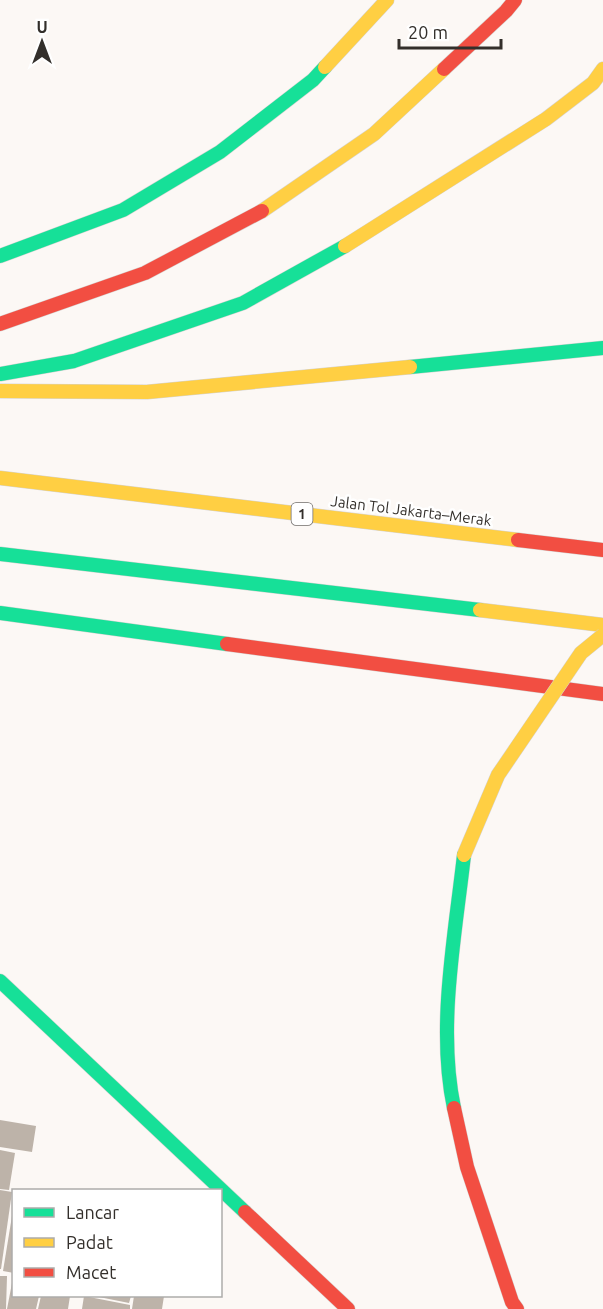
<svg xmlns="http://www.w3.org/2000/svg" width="603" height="1309" font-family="Ubuntu,sans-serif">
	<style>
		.building { fill: #bdb3a9 }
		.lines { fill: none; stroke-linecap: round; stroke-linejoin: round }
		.fast-casing { stroke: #d5d3d1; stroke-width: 15 }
		.slow-casing { stroke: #d5d3d1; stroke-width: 15 }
		.jam-casing { stroke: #d5d3d1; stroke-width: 15 }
		.fast { stroke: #16e098; stroke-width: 14 }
		.slow { stroke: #ffcf43; stroke-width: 14 }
		.jam { stroke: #f24e42; stroke-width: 14 }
		.slow-bridge-casing { stroke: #d5d3d1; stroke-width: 15; stroke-linecap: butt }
		.slow-bridge { stroke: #ffcf43; stroke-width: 14 }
		.labels { text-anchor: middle; stroke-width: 5; stroke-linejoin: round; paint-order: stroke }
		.shield { fill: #fff; stroke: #706d6b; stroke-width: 1.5 }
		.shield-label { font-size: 14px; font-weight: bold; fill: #332f2b }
		.street-label { font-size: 15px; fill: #332f2b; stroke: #fff }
	</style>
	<rect width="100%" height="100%" fill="#fcf8f5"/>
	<g class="building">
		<polygon points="0,1120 36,1126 32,1152 0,1147"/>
		<polygon points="0,1150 15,1153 9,1190 0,1189"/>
		<polygon points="0,1190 12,1192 1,1269 0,1269"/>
		<polygon points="12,1216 14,1216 14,1273 3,1271"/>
		<polygon points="0,1276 7,1276 6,1309 0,1309"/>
		<polygon points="12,1283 14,1296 39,1296 36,1309 7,1309"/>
		<polygon points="41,1296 70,1296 68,1309 38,1309"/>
		<polygon points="84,1296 130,1305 130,1309 82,1309"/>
		<polygon points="94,1296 131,1296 129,1303"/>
		<polygon points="134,1296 164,1296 162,1309 132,1309"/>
	</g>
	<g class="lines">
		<g class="fast-casing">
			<g id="fast">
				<polyline points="0,256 123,210 220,152 313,80 325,67"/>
				<polyline points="410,367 603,348"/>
				<polyline points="0,374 74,361 243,303 345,246"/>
				<polyline points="0,554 480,610"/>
				<polyline points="0,613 227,644"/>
				<polyline points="0,981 245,1212"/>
				<path d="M454,1108c-17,-80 1,-172 10,-253"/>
			</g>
		</g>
		<g class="slow-casing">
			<g id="slow">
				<polyline points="325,67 387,0"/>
				<polyline points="262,211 374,134 444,69"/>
				<polyline points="345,246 546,119 593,83 603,69"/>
				<polyline points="0,391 147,392 410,367"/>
				<polyline points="0,478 518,540"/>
				<polyline points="480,610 603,625"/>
			</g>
		</g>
		<g class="jam-casing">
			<g id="jam">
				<polyline points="444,69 506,11 515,0"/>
				<polyline points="0,324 145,273 262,211"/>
				<polyline points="518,540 603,550"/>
				<polyline points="227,644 603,694"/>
				<polyline points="454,1108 467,1167 512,1302 517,1309"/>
				<polyline points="245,1212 348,1309"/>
			</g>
		</g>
		<use href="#fast" class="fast"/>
		<use href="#slow" class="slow"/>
		<use href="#jam" class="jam"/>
		<g class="slow-bridge-casing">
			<polyline id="slow-bridge" points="464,855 498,775 581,653 603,635"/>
		</g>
		<use href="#slow-bridge" class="slow-bridge"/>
	</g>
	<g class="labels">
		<rect class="shield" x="291.5" y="503" width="21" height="22" rx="4.5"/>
		<g class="shield-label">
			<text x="302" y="519">1</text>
		</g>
		<g class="street-label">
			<text transform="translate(411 511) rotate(7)" y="5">Jalan Tol Jakarta–Merak</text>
		</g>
	</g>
	<rect x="12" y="1189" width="210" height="108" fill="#ffffff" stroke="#adacaa" stroke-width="1.5"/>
	<rect x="24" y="1208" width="30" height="9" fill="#16e098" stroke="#adacaa" stroke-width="1.5"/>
	<text x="66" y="1219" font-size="18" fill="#332f2b">Lancar</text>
	<rect x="24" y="1238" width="30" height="9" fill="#ffcf43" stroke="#adacaa" stroke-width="1.5"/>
	<text x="66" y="1249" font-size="18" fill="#332f2b">Padat</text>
	<rect x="24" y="1268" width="30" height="9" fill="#f24e42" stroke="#adacaa" stroke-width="1.5"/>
	<text x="66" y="1279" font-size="18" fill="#332f2b">Macet</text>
	<g transform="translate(42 42)" stroke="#ffffff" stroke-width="4.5" paint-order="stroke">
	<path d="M0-4.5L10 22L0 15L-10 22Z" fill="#332f2b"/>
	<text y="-9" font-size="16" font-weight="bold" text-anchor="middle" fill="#332f2b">U</text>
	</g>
	<path d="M399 39v9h102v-9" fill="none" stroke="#332f2b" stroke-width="3"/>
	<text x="408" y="39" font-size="18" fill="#332f2b" stroke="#ffffff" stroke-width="4.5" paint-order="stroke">20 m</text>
</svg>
